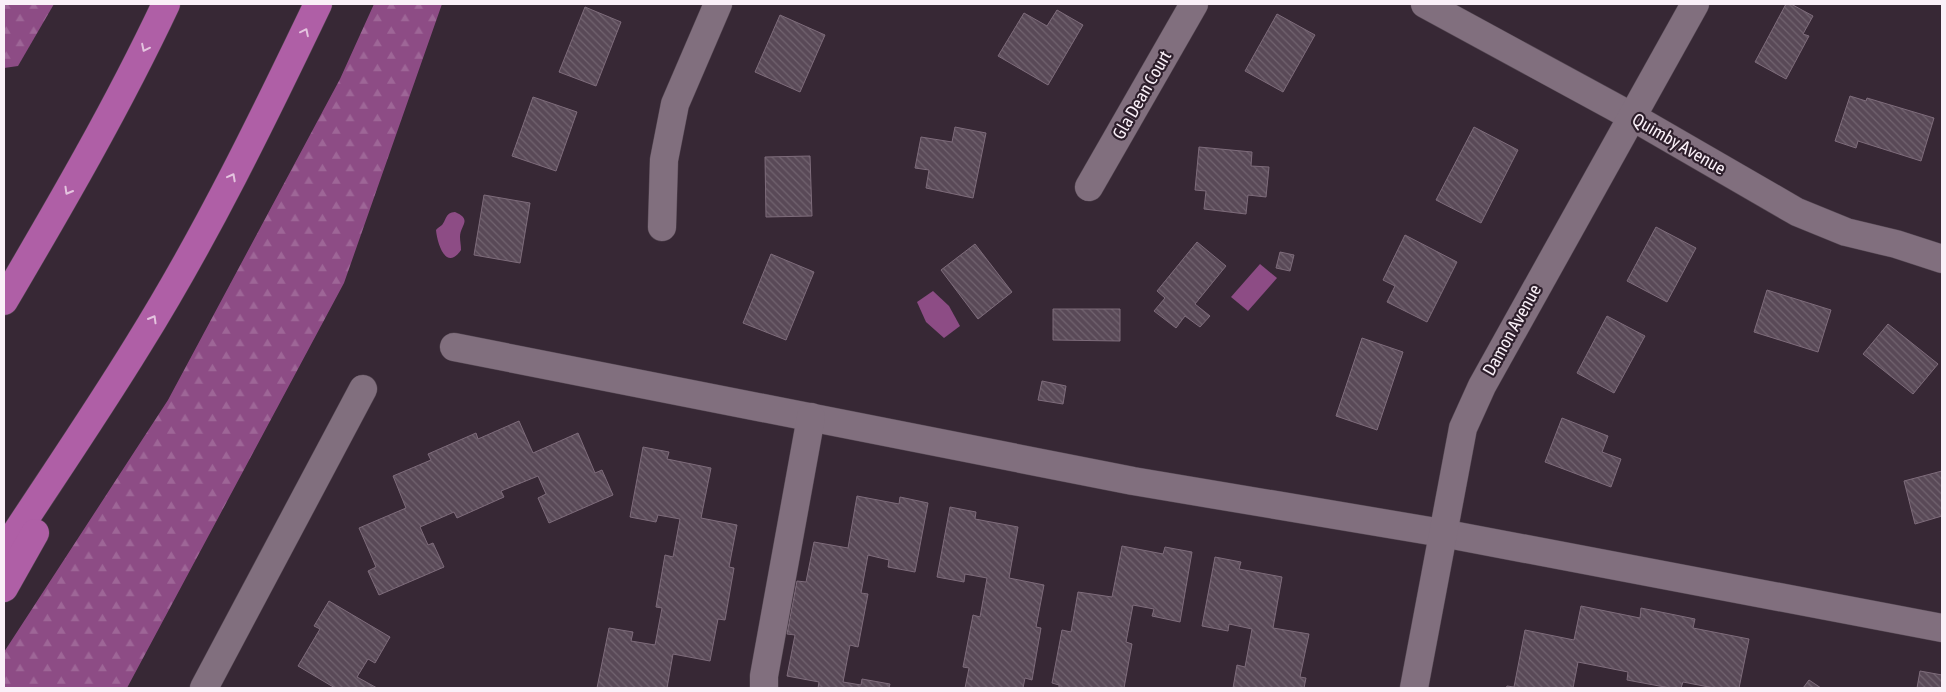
<svg xmlns="http://www.w3.org/2000/svg" width="1946" height="692" font-family="'Asap Condensed',sans-serif">
	<style>
		.forest { fill: url(#forest-firs) }
		.water { fill: #8d4c85 }
		.building { fill: url(#building-back-hatch); stroke: #7e6c7b }
		.lines { fill: none; stroke-linecap: round; stroke-linejoin: round }
		.minor-casing { stroke: #534651; stroke-width: 29 }
		.highway-casing { stroke: #534651; stroke-width: 29 }
		.minor { stroke: #816f7e; stroke-width: 28 }
		.highway { stroke: #af5fa6; stroke-width: 28 }
		.oneway { stroke: #e4c4df }
		.labels { text-anchor: middle; stroke-width: 4.5; stroke-linejoin: round; paint-order: stroke }
		.street-label { font-size: 18px; fill: #faf0f8; stroke: #2d1e2b }
	</style>
	<defs>
		<pattern id="forest-firs" width="22" height="20" patternUnits="userSpaceOnUse" patternTransform="scale(1.25)"><rect width="22" height="20" fill="#8d4c85"/><path d="M5 1l3.5 6h-7zM16 11l3.5 6h-7z" fill="#9e6697"/></pattern>
		<pattern id="building-back-hatch" width="6" height="6" patternUnits="userSpaceOnUse" patternTransform="scale(1.25)"><rect width="6" height="6" fill="#594957"/><path d="M-1 5l2 2M0 0l6 6M5-1l2 2" fill="none" stroke="#726470"/></pattern>
	</defs>
	<rect width="100%" height="100%" fill="#372835"/>
	<g class="forest">
		<polygon points="4,4 54,4 18,66 4,68"/>
		<polygon points="374,4 442,4 344,283 127,688 4,688 4,652 168,400 340,79"/>
	</g>
	<g class="water">
		<path d="M455,212c18,8 5,13 5,25 0,4 1,8 1,13 -15,22 -24,-7 -25,-20 1,-2 4,-3 6,-5 5,-6 3,-12 13,-13z"/>
		<polygon points="1260,264 1277,278 1248,311 1231,297"/>
		<polygon points="933,291 949,306 960,326 944,338 926,322 917,302"/>
	</g>
	<g class="building">
		<polygon points="1786,4 1791,4 1813,16 1803,34 1809,36 1786,79 1755,62"/>
		<polygon points="585,7 621,22 596,86 559,72"/>
		<polygon points="1057,10 1083,25 1048,85 998,56 1024,13 1047,26"/>
		<polygon points="1277,14 1315,35 1283,92 1245,71"/>
		<polygon points="780,15 825,35 800,92 755,72"/>
		<polygon points="1850,96 1866,101 1867,98 1934,118 1921,161 1858,141 1856,148 1835,141"/>
		<polygon points="533,97 577,112 556,171 512,156"/>
		<polygon points="955,127 986,133 973,198 926,188 929,170 915,168 921,137 952,142"/>
		<polygon points="1474,127 1518,150 1481,223 1436,200"/>
		<polygon points="1199,147 1252,152 1251,166 1269,167 1266,197 1248,195 1246,214 1204,209 1206,191 1195,190"/>
		<polygon points="810,156 812,216 766,217 765,157"/>
		<polygon points="484,195 530,203 520,263 474,255"/>
		<polygon points="1656,227 1696,248 1667,302 1627,281"/>
		<polygon points="1405,235 1457,262 1427,322 1387,302 1395,286 1383,280"/>
		<polygon points="1197,242 1226,266 1195,304 1210,316 1200,327 1185,316 1176,328 1154,311 1165,298 1157,291"/>
		<polygon points="975,244 1012,292 978,319 941,270"/>
		<polygon points="1280,252 1294,255 1290,271 1276,268"/>
		<polygon points="771,254 814,272 786,340 743,323"/>
		<polygon points="1767,290 1831,310 1818,352 1754,332"/>
		<polygon points="1053,309 1120,309 1120,341 1053,340"/>
		<polygon points="1607,316 1645,336 1614,393 1577,373"/>
		<polygon points="1888,324 1938,364 1913,394 1863,354"/>
		<polygon points="1362,338 1403,352 1377,430 1336,416"/>
		<polygon points="1042,381 1066,386 1063,404 1038,400"/>
		<polygon points="1562,418 1608,436 1602,452 1621,459 1611,487 1545,462"/>
		<polygon points="519,421 533,453 578,433 595,473 602,470 613,495 549,523 538,498 546,494 538,476 501,491 504,497 457,518 454,512 420,527 428,545 433,543 444,567 379,595 368,571 376,567 359,528 406,508 393,476 431,460 428,454 476,433 478,439"/>
		<polygon points="643,447 669,452 667,459 711,468 701,518 737,525 729,567 734,568 725,620 718,619 710,661 673,654 667,688 597,688 609,628 633,632 631,641 655,645 662,608 656,607 665,555 673,557 680,519 658,515 656,522 630,517"/>
		<polygon points="1942,471 1942,516 1915,524 1904,481"/>
		<polygon points="857,496 899,504 900,497 928,503 915,572 888,567 889,560 868,555 861,593 868,594 858,647 850,645 843,682 861,685 862,679 890,684 889,688 818,688 819,682 787,676 795,635 787,634 797,581 806,582 814,542 848,548"/>
		<polygon points="950,507 976,512 975,519 1018,527 1009,578 1044,585 1036,627 1041,628 1032,680 1025,678 1023,688 965,688 969,668 963,667 973,615 980,617 987,578 965,574 964,582 937,577"/>
		<polygon points="1122,546 1163,554 1165,547 1192,552 1180,622 1152,616 1154,609 1133,605 1126,642 1132,644 1124,688 1059,688 1059,685 1052,683 1062,630 1071,632 1078,592 1112,597"/>
		<polygon points="1215,557 1241,562 1239,569 1282,577 1273,628 1309,634 1300,677 1306,678 1304,688 1233,688 1237,665 1245,667 1252,629 1229,624 1228,631 1202,626"/>
		<polygon points="329,601 390,637 375,663 368,659 357,677 377,688 335,688 298,666 320,629 314,626"/>
		<polygon points="1581,606 1640,618 1641,608 1695,619 1693,628 1749,639 1739,688 1714,688 1683,682 1681,688 1670,688 1627,680 1628,672 1578,662 1573,688 1506,688 1507,686 1514,687 1525,630 1574,640"/>
		<polygon points="1920,671 1942,675 1942,688 1917,688"/>
		<polygon points="1809,680 1821,688 1803,688"/>
	</g>
	<g class="lines">
		<g class="minor-casing">
			<g id="minor">
				<polyline points="1425,4 1631,116 1797,212 1846,232 1896,244 1942,259"/>
				<polyline points="1089,187 1194,4"/>
				<polyline points="662,227 664,160 675,104 718,4"/>
				<polyline points="454,347 1133,481 1442,533 1942,628"/>
				<polyline points="204,688 363,389"/>
				<polyline points="764,688 764,676 811,417"/>
				<polyline points="1414,688 1463,428 1482,386 1695,4"/>
			</g>
		</g>
		<g class="highway-casing">
			<g id="highway">
				<path d="M4,301c57,-97 114,-195 162,-297"/>
				<path d="M4,551c45,-69 91,-136 134,-206 68,-109 125,-226 180,-341"/>
				<polyline points="4,588 35,533"/>
			</g>
		</g>
		<use href="#minor" class="minor"/>
		<use href="#highway" class="highway"/>
	</g>
	<defs><path id="oneway-chevron" d="M-2-3.5L2.5 0L-2 3.5" fill="none" stroke-width="1.6" stroke-linecap="round" stroke-linejoin="round" transform="scale(1.25)"/></defs>
	<g class="oneway">
		<use href="#oneway-chevron" transform="translate(305 32) rotate(-64)"/>
		<use href="#oneway-chevron" transform="translate(145 48) rotate(116)"/>
		<use href="#oneway-chevron" transform="translate(232 177) rotate(-62)"/>
		<use href="#oneway-chevron" transform="translate(68 191) rotate(120)"/>
		<use href="#oneway-chevron" transform="translate(153 319) rotate(-60)"/>
	</g>
	<g class="labels">
		<g class="street-label">
			<text transform="translate(1142 95) rotate(-60)" y="6">Gla Dean Court</text>
			<text transform="translate(1679 144) rotate(30)" y="6">Quimby Avenue</text>
			<text transform="translate(1512 330) rotate(-61)" y="6">Damon Avenue</text>
		</g>
	</g>
	<rect width="1946" height="692" fill="none" stroke="#faf0f8" stroke-width="10"/>
</svg>
